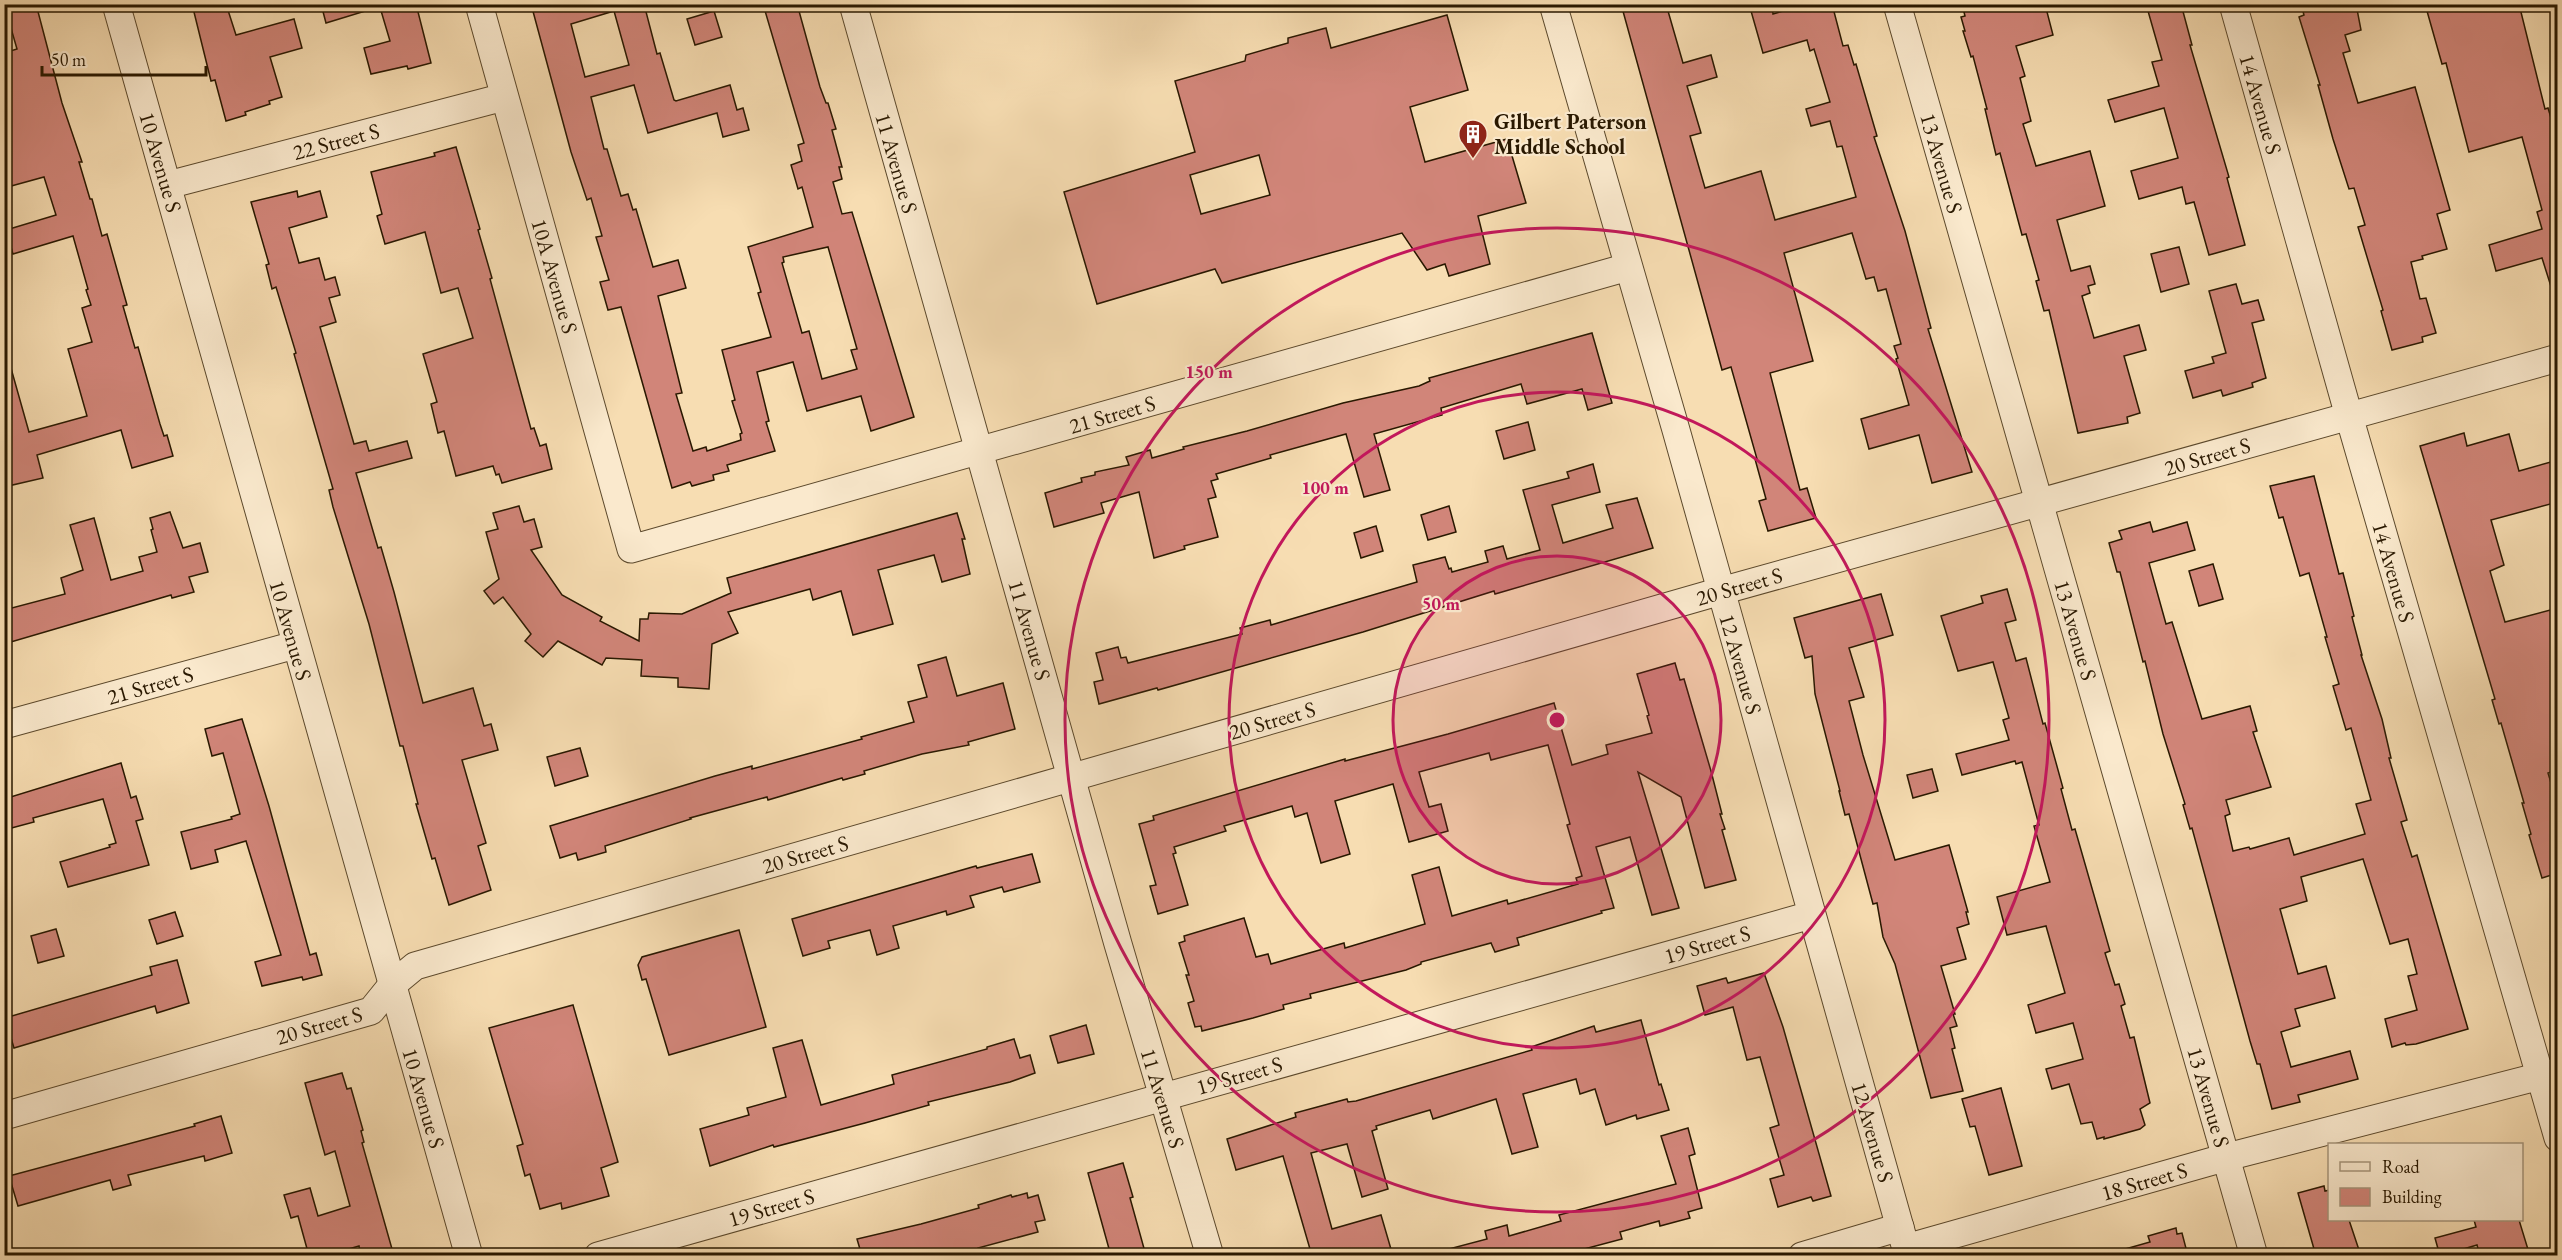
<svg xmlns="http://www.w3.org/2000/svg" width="2562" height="1260" font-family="'EB Garamond',serif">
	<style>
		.building { fill: #d18579; stroke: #291800; stroke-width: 1.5; fill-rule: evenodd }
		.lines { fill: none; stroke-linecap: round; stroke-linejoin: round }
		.minor-casing { stroke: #5c492c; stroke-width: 29 }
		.minor { stroke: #fae9cd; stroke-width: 27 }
		.ring { fill: none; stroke: #c2185b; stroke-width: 3 }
		.labels { text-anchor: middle; stroke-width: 4.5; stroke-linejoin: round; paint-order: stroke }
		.street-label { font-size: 22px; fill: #291800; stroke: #fae9cd }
		.poi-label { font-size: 22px; font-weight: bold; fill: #291800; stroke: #fae9cd; text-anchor: start }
		.centre { fill: #c2185b; stroke: #fae9cd; stroke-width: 3 }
		.ring-label { font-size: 18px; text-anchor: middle; font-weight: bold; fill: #c2185b; stroke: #fae9cd; stroke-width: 4.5; stroke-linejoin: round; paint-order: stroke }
	</style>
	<rect width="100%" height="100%" fill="#f7ddb2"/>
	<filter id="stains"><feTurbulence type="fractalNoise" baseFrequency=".00333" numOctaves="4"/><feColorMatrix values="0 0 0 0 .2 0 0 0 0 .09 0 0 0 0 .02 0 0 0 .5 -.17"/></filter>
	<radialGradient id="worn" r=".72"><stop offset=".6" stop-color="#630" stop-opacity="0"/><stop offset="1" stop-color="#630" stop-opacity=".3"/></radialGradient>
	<g class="building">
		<polygon points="4,4 36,4 62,103 82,162 79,162 90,199 92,199 102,236 107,234 127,305 123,306 135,348 138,347 160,424 164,436 167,435 173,456 132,468 121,430 37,455 43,478 8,486 4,475 4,362 9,361 29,432 87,416 68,349 92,342 82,308 91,305 86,290 88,289 73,236 13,254 6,230 56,215 44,177 4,188 4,53 17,49"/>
		<polygon points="192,4 226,4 236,35 294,19 302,48 270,57 282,97 269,101 270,104 245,112 246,115 226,121 215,80 211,81"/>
		<polygon points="321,4 372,4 372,9 326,23"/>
		<polygon points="379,4 416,4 431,63 408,69 407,66 371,74 364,48 390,41"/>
		<path d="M531,4h88l1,4 24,-4 13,50 3,-1 14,47 2,1 54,-16 7,25 6,-2 6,22 -26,7 -6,-24 -69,20 -14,-48 -43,12 13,52h3l14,47 7,-2 5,16 3,-1 17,58 25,-7 8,28 -28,8 24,97 -6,1 17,57 13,-4 1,4 34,-11 -1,-6 2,-1 -10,-32 3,-1 -13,-50 49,-13 -13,-44 3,-1 -13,-45 65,-20 -11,-40 -4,2 -7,-24 11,-4 -4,-16 6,-2 -41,-139h32l2,7h2l21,76 6,16h2l8,26 -4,1 10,37h-3l3,12 -9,3 9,32 10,-2 62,205 -43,14 -10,-35 -54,15 -14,-49 -36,10 12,49 -3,1 9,29 -48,14 2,6 -16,4 1,5 -22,6 -2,-4 -18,6 -51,-181 -13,3 -8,-28 9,-2 -13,-43 6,-1 -11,-38 -4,2 -16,-48zM614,11l15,54 -44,12 -14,-53zM828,247l29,102 -6,1 6,19 -35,10 -13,-48 -7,2 -20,-70 2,-1 -1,-5z"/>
		<polygon points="1621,4 1666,4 1683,63 1711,55 1717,77 1687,86 1701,133 1690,136 1705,188 1761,171 1775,220 1856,197 1842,146 1837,147 1830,121 1811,126 1806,109 1830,102 1814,49 1810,51 1807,40 1763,53 1749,4 1772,4 1773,14 1807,4 1832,4 1843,46 1848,45 1854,65 1856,64 1877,136 1874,137 1905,231 1931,328 1928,329 1972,472 1932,483 1919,435 1869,449 1861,419 1909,405 1896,359 1898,358 1894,346 1901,344 1886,289 1878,291 1874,277 1866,279 1852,233 1784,253 1813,361 1770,373 1800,490 1807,488 1816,518 1768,531 1759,501 1766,499 1755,459 1757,459 1731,367 1722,370 1713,337"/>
		<polygon points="1962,4 2039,4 2039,9 2046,8 2053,35 2016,46 2025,76 2020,78 2031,121 2023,124 2036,166 2090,151 2105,206 2057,220 2071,271 2090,266 2095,284 2088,286 2090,293 2082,296 2094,338 2139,325 2146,350 2124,356 2140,413 2127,417 2128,423 2078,433 2049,310 2044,311 2036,281 2039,280 2026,234 2022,235 2000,153 1996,155 1985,109 1987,109 1973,56 1971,57 1963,31 1965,31 1961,17 1965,16"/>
		<polygon points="2146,4 2181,4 2192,45 2190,45 2229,177 2227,178 2245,245 2209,255 2194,202 2186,204 2182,187 2139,199 2131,171 2178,158 2164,108 2115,122 2108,100 2159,86 2152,62 2162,60"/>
		<polygon points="2301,4 2356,4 2361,30 2345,35 2350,51 2343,53 2358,103 2415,87 2450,210 2437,214 2447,249 2422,256 2423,259 2411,262 2420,299 2426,298 2436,333 2422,337 2423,342 2392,350 2381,311 2383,310 2358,227 2365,225 2354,188 2349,189 2333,139 2318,85 2320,85 2299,17 2304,15"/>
		<polygon points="2425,4 2519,4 2545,109 2548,108 2558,141 2558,292 2553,293 2542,258 2496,271 2489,245 2542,229 2537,212 2542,210 2522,137 2469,152 2446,63 2442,64"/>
		<polygon points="714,11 722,37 695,45 687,19"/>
		<path d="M1447,15l21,75 -58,17 15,55 82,-23 19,64 -48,13 12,48 -41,12 -4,-12 -18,6 -25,-37 -180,50 -7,-14 -118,35 -33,-112 131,-40 -20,-71 70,-20 1,-6 42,-12v-5l38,-10 5,20zM1259,155l11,40 -69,19 -11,-39z"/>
		<polygon points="456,147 480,229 478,230 492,278 490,279 531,429 534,428 540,446 546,444 552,469 502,483 499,474 496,475 493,466 456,476 444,431 438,433 431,404 437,402 423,354 473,338 458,288 441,293 425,232 385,244 377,216 382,214 371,172 435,156 434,153"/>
		<polygon points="297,191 298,197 320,191 327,217 289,228 299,263 319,258 325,280 335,277 340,295 329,298 336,322 320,327 354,444 366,441 369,451 407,441 412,458 356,473 378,548 381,547 394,592 423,703 473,688 484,726 491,724 498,750 462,760 486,843 478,846 491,890 449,905 435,858 432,859 416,804 418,804 403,746 400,746 369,624 333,507 329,490 333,489 294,354 296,353 276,287 272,289 266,265 269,264 251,202"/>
		<polygon points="2179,247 2189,284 2161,292 2151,254"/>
		<polygon points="2236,284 2242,304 2258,300 2264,320 2252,323 2266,378 2252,383 2253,387 2223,396 2221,390 2193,398 2185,371 2214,363 2212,357 2226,353 2209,291"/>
		<polygon points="1592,333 1612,403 1588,410 1582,389 1527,404 1521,384 1441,408 1442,415 1374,434 1390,490 1364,497 1346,434 1270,455 1271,458 1216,474 1218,479 1211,481 1216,497 1208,499 1218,537 1184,546 1185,549 1154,558 1139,492 1101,503 1104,513 1054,527 1045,493 1082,482 1081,478 1095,475 1095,472 1129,465 1126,457 1150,450 1152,458 1184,449 1183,447 1247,431 1343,403 1419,386 1430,381 1429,378"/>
		<polygon points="1528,422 1535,450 1504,459 1496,431"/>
		<polygon points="2464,433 2467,446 2509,434 2519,471 2558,460 2558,502 2491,520 2504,565 2490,571 2505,622 2558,608 2558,770 2548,773 2558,806 2558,873 2542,878 2529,835 2531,834 2522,803 2524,803 2501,723 2499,724 2492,700 2495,699 2420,446"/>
		<polygon points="1593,464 1600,492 1552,505 1563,543 1613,528 1606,505 1637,498 1653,548 1495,594 1494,591 1363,632 1158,690 1157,688 1099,704 1094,682 1103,680 1096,653 1118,647 1121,658 1126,657 1128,663 1242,634 1240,628 1270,620 1271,625 1417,582 1413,565 1445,557 1449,569 1451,568 1452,572 1488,562 1485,551 1503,546 1507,559 1540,550 1523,490 1569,478 1567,472"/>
		<polygon points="2314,476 2339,574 2343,573 2354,616 2352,617 2362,655 2361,655 2382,719 2391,758 2389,758 2407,820 2401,822 2412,857 2417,855 2468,1029 2416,1044 2406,1045 2405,1043 2392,1047 2385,1019 2417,1010 2408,976 2417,974 2408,939 2390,944 2363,859 2301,877 2307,901 2280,909 2298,974 2326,966 2335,998 2295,1009 2300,1026 2281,1032 2291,1067 2350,1051 2358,1079 2298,1095 2300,1102 2272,1109 2260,1064 2257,1064 2250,1041 2192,828 2190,829 2183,805 2185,804 2163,734 2145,661 2143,662 2120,572 2117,572 2109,543 2122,539 2119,531 2150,522 2153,532 2187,522 2195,550 2149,563 2166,624 2172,622 2202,719 2250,706 2257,731 2253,732 2271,787 2226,800 2230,814 2225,816 2233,851 2249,847 2250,849 2289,838 2294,855 2365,834 2356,804 2371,800 2351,728 2346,730 2333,686 2339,684 2325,637 2327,637 2309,573 2300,576 2283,517 2279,518 2270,486"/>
		<polygon points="519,506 524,522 534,519 542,547 531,550 562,595 602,617 600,621 639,641 640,619 648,619 649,613 682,614 731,593 727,578 957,513 965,539 962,539 970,574 942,582 934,555 878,570 893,624 853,635 841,591 813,600 810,589 728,612 738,633 712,644 709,689 678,687 678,678 641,676 642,660 606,658 602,665 558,641 543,657 525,641 531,634 503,597 494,604 484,591 499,579 486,532 498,529 493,513"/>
		<polygon points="1449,506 1456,532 1428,540 1421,515"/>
		<polygon points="170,512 183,548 200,543 208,572 189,577 194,592 172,598 171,595 4,644 4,610 65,594 61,578 83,570 70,525 94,518 111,580 143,571 139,557 157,552 151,530 153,529 150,518"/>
		<polygon points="1376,526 1383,551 1361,558 1354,533"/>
		<polygon points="2213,564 2223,599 2199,606 2189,571"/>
		<polygon points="2007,589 2016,620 2005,623 2016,661 2026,658 2043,724 2045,723 2063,788 2061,789 2072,830 2075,829 2110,951 2105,953 2115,985 2119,984 2125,1004 2121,1006 2130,1038 2134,1037 2150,1103 2140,1109 2145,1125 2140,1129 2104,1139 2104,1137 2097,1139 2092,1122 2081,1124 2069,1084 2052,1089 2046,1069 2083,1059 2073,1023 2036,1033 2028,1005 2065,993 2046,926 2007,935 1997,897 2050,882 2034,826 2039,825 2022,762 2016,764 2015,761 1962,775 1956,754 2009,740 2003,720 2009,718 1993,662 1958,671 1941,616 1983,603 1981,596"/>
		<polygon points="1881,594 1893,635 1849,648 1864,697 1849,701 1863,755 1895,860 1949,845 1968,912 1966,912 1969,924 1957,928 1966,959 1941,966 1955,1014 1953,1014 1957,1026 1950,1028 1955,1048 1952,1049 1963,1091 1931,1098 1895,964 1883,937 1877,903 1873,904 1849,814 1845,815 1839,791 1840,791 1815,694 1812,656 1805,658 1794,618"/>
		<polygon points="946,657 957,696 1003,683 1015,729 968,742 969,745 922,754 864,771 865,774 843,780 842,778 768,800 767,797 690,818 691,819 605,846 606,852 578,860 576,853 560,858 550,826 715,776 752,766 752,769 862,739 861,737 914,722 908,702 927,697 918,665"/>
		<polygon points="1675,663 1680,680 1684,679 1711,771 1722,814 1720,814 1725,829 1722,830 1736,880 1705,888 1681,797 1638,772 1679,908 1652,915 1630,837 1596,847 1614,908 1601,911 1602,913 1517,938 1519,945 1495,952 1491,943 1421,962 1421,964 1406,970 1310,994 1311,998 1283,1005 1284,1009 1253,1018 1202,1031 1201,1026 1195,1027 1188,1003 1194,1001 1186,975 1189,975 1179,943 1185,941 1184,936 1244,918 1256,957 1268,954 1271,964 1344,943 1345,948 1425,924 1412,875 1439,867 1452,916 1507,900 1508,904 1578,884 1576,878 1582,876 1567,825 1570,824 1548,745 1491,760 1489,753 1419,772 1429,807 1441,804 1448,831 1409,842 1393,784 1335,801 1350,854 1321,863 1307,813 1295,817 1292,806 1224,826 1226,831 1174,847 1176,853 1173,854 1188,905 1158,914 1150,886 1156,885 1139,824 1154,820 1153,816 1345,759 1345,761 1448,734 1554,703 1572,765 1608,754 1606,745 1652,733 1647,716 1649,715 1637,674"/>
		<polygon points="242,719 269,806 310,955 316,953 322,975 303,980 302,977 262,986 255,962 281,955 246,841 215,850 218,862 191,869 181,832 232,819 231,817 240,814 223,753 212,756 205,729"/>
		<polygon points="580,748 588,776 555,786 547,757"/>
		<polygon points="121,763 131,798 136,796 143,819 136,821 149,865 68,887 60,862 110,847 109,845 116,843 103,799 33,818 34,822 4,830 4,799"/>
		<polygon points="1932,769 1938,791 1913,798 1907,775"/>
		<polygon points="1032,854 1040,882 1004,892 1002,887 970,896 974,907 947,915 946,911 893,926 899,948 877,955 870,930 828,941 830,948 803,956 792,919 976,866 977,868"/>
		<polygon points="175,912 183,936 157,944 149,920"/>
		<polygon points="56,929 64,956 38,963 31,936"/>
		<polygon points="739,930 766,1027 669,1055 646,979 642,980 638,965 642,957"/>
		<polygon points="177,960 189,1003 157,1013 155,1006 14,1048 5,1018 152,975 150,967"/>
		<polygon points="1764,973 1783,1027 1831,1196 1813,1201 1811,1197 1778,1207 1770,1179 1784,1175 1770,1128 1779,1125 1760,1057 1747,1060 1733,1007 1705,1015 1697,986 1726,978 1728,983"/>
		<polygon points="573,1005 618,1162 601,1168 609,1196 562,1209 561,1203 540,1209 530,1174 525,1176 517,1146 523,1144 489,1028"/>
		<polygon points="1641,1020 1659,1085 1661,1084 1669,1110 1637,1119 1636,1115 1606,1125 1595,1089 1580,1094 1576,1079 1523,1094 1538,1147 1512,1154 1496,1099 1433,1119 1430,1110 1376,1126 1377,1129 1372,1131 1388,1189 1362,1197 1347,1144 1311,1153 1332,1229 1381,1215 1393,1256 1312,1256 1283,1156 1236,1170 1227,1139 1296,1117 1295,1113 1347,1099 1348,1102 1356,1101 1532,1050 1531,1047 1594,1026 1596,1032"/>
		<polygon points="1086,1025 1094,1054 1058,1063 1050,1036"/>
		<polygon points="1014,1039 1020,1058 1030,1055 1035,1073 1010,1082 928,1102 929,1105 865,1123 774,1147 773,1145 710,1166 700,1129 749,1115 747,1108 786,1097 773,1048 802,1040 821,1105 894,1084 892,1075 987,1049 987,1047"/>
		<polygon points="342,1073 347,1089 351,1088 363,1130 361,1131 364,1142 362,1143 394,1256 361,1256 359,1246 325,1256 309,1256 298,1216 291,1218 284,1195 310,1188 318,1216 350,1206 335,1151 325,1155 305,1083"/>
		<polygon points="2001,1088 2022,1166 1989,1175 1975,1126 1970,1127 1962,1099"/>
		<polygon points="221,1116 232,1153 205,1161 204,1156 128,1175 131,1185 113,1190 110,1180 18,1206 9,1176 195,1126 194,1124"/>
		<polygon points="1688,1128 1695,1154 1689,1156 1702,1208 1688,1212 1690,1218 1660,1226 1659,1221 1620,1232 1622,1239 1558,1256 1446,1256 1445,1250 1487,1239 1485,1231 1507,1225 1509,1236 1561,1221 1559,1215 1676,1184 1661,1136"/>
		<polygon points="1123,1163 1133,1197 1130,1198 1145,1252 1133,1256 1111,1256 1088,1173"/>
		<polygon points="2324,1186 2325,1191 2330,1190 2330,1220 2349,1220 2361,1256 2316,1256 2298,1193"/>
		<polygon points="1027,1193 1028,1198 1038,1195 1045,1220 1035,1222 1038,1232 978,1248 980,1256 862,1256 857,1239 921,1224 979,1208 978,1205 1011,1195 1012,1197"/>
		<polygon points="2474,1220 2519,1220 2530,1256 2480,1256 2477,1245 2440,1256 2435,1238 2476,1227"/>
		<polygon points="2176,1228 2177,1234 2182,1233 2188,1256 2119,1256 2118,1251 2150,1242 2148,1236"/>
	</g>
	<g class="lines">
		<g class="minor-casing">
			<g id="minor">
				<polyline points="116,4 469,1256"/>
				<polyline points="479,4 631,549 1628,267"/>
				<polyline points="853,4 1118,944 1210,1256"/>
				<polyline points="1553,4 1676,430 1908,1256"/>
				<polyline points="1897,4 2254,1256"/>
				<polyline points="2233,4 2349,416 2558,1138"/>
				<polyline points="168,185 504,97"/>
				<polyline points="4,725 295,645"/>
				<polyline points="4,1116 371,1011 392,985 415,966 1721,591 2558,358"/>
				<polyline points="1906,1248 2227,1157 2556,1072"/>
				<polyline points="598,1256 1811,915"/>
				<polyline points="1802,1256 1900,1227"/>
			</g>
		</g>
		<use href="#minor" class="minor"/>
	</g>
	<circle cx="1557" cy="720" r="164" fill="#c2185b" fill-opacity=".12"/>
	<g class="ring">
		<circle cx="1557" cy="720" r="164"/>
		<circle cx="1557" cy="720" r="328"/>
		<circle cx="1557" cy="720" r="492"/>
	</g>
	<defs>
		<g id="building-pin" transform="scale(1.5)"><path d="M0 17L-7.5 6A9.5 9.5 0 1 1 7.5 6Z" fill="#8f2418" stroke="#fae9cd"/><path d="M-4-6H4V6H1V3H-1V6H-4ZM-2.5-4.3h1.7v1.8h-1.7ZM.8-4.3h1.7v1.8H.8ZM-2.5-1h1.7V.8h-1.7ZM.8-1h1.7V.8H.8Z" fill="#fff"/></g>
	</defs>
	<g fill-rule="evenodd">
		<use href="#building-pin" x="1473" y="134"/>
	</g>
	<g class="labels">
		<g class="street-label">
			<text transform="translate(2261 104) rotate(74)" y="8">14 Avenue S</text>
			<text transform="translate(336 141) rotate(-15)" y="8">22 Street S</text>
			<text transform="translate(161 162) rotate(74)" y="8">10 Avenue S</text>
			<text transform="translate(897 163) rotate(74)" y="8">11 Avenue S</text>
			<text transform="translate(1942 163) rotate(74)" y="8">13 Avenue S</text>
			<text transform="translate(555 276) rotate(74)" y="8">10A Avenue S</text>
			<text transform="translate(1112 414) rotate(-16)" y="8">21 Street S</text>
			<text transform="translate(2207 456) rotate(-16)" y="8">20 Street S</text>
			<text transform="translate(2394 572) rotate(74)" y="8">14 Avenue S</text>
			<text transform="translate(1739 586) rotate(-16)" y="8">20 Street S</text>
			<text transform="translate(291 630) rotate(74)" y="8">10 Avenue S</text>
			<text transform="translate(1030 630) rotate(74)" y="8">11 Avenue S</text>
			<text transform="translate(2076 630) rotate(74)" y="8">13 Avenue S</text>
			<text transform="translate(1741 664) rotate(74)" y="8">12 Avenue S</text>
			<text transform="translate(150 685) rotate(-16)" y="8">21 Street S</text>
			<text transform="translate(1272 720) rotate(-16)" y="8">20 Street S</text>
			<text transform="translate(805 854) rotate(-16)" y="8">20 Street S</text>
			<text transform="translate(1707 944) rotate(-16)" y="8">19 Street S</text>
			<text transform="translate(319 1025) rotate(-16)" y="8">20 Street S</text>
			<text transform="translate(1239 1075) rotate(-16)" y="8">19 Street S</text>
			<text transform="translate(2209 1097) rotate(74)" y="8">13 Avenue S</text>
			<text transform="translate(424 1098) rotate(74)" y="8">10 Avenue S</text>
			<text transform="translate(1163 1098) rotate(73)" y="8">11 Avenue S</text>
			<text transform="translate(1873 1132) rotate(74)" y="8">12 Avenue S</text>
			<text transform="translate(2144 1181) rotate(-16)" y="8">18 Street S</text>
			<text transform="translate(771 1207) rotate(-16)" y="8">19 Street S</text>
		</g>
		<g class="poi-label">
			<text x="1494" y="129">Gilbert Paterson<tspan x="1494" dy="25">Middle School</tspan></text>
		</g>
	</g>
	<circle cx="1557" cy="720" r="9" class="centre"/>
	<g class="ring-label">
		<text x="1209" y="378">150 m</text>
		<text x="1325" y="494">100 m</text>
		<text x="1441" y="610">50 m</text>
	</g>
	<rect width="2562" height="1260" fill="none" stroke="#f7ddb2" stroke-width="24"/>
	<rect x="6" y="6" width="2550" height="1248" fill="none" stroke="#291800" stroke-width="3"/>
	<rect x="12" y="12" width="2538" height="1236" fill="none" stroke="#291800" stroke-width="1.5"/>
	<rect x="2328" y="1143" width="195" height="78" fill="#fae9cd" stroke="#a6957b" stroke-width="1.5"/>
	<rect x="2340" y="1162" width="30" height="9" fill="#fae9cd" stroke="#a6957b" stroke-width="1.5"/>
	<text x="2382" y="1173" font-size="18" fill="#291800">Road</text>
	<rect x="2340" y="1188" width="30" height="18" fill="#d18579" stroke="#a6957b" stroke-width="1.5"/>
	<text x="2382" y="1203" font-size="18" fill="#291800">Building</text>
	<path d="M42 66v9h164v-9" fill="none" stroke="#291800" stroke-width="3"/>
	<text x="51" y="66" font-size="18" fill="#291800" stroke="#fae9cd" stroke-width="4.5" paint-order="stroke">50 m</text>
	<rect width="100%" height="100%" filter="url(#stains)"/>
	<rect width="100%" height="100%" fill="url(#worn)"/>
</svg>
